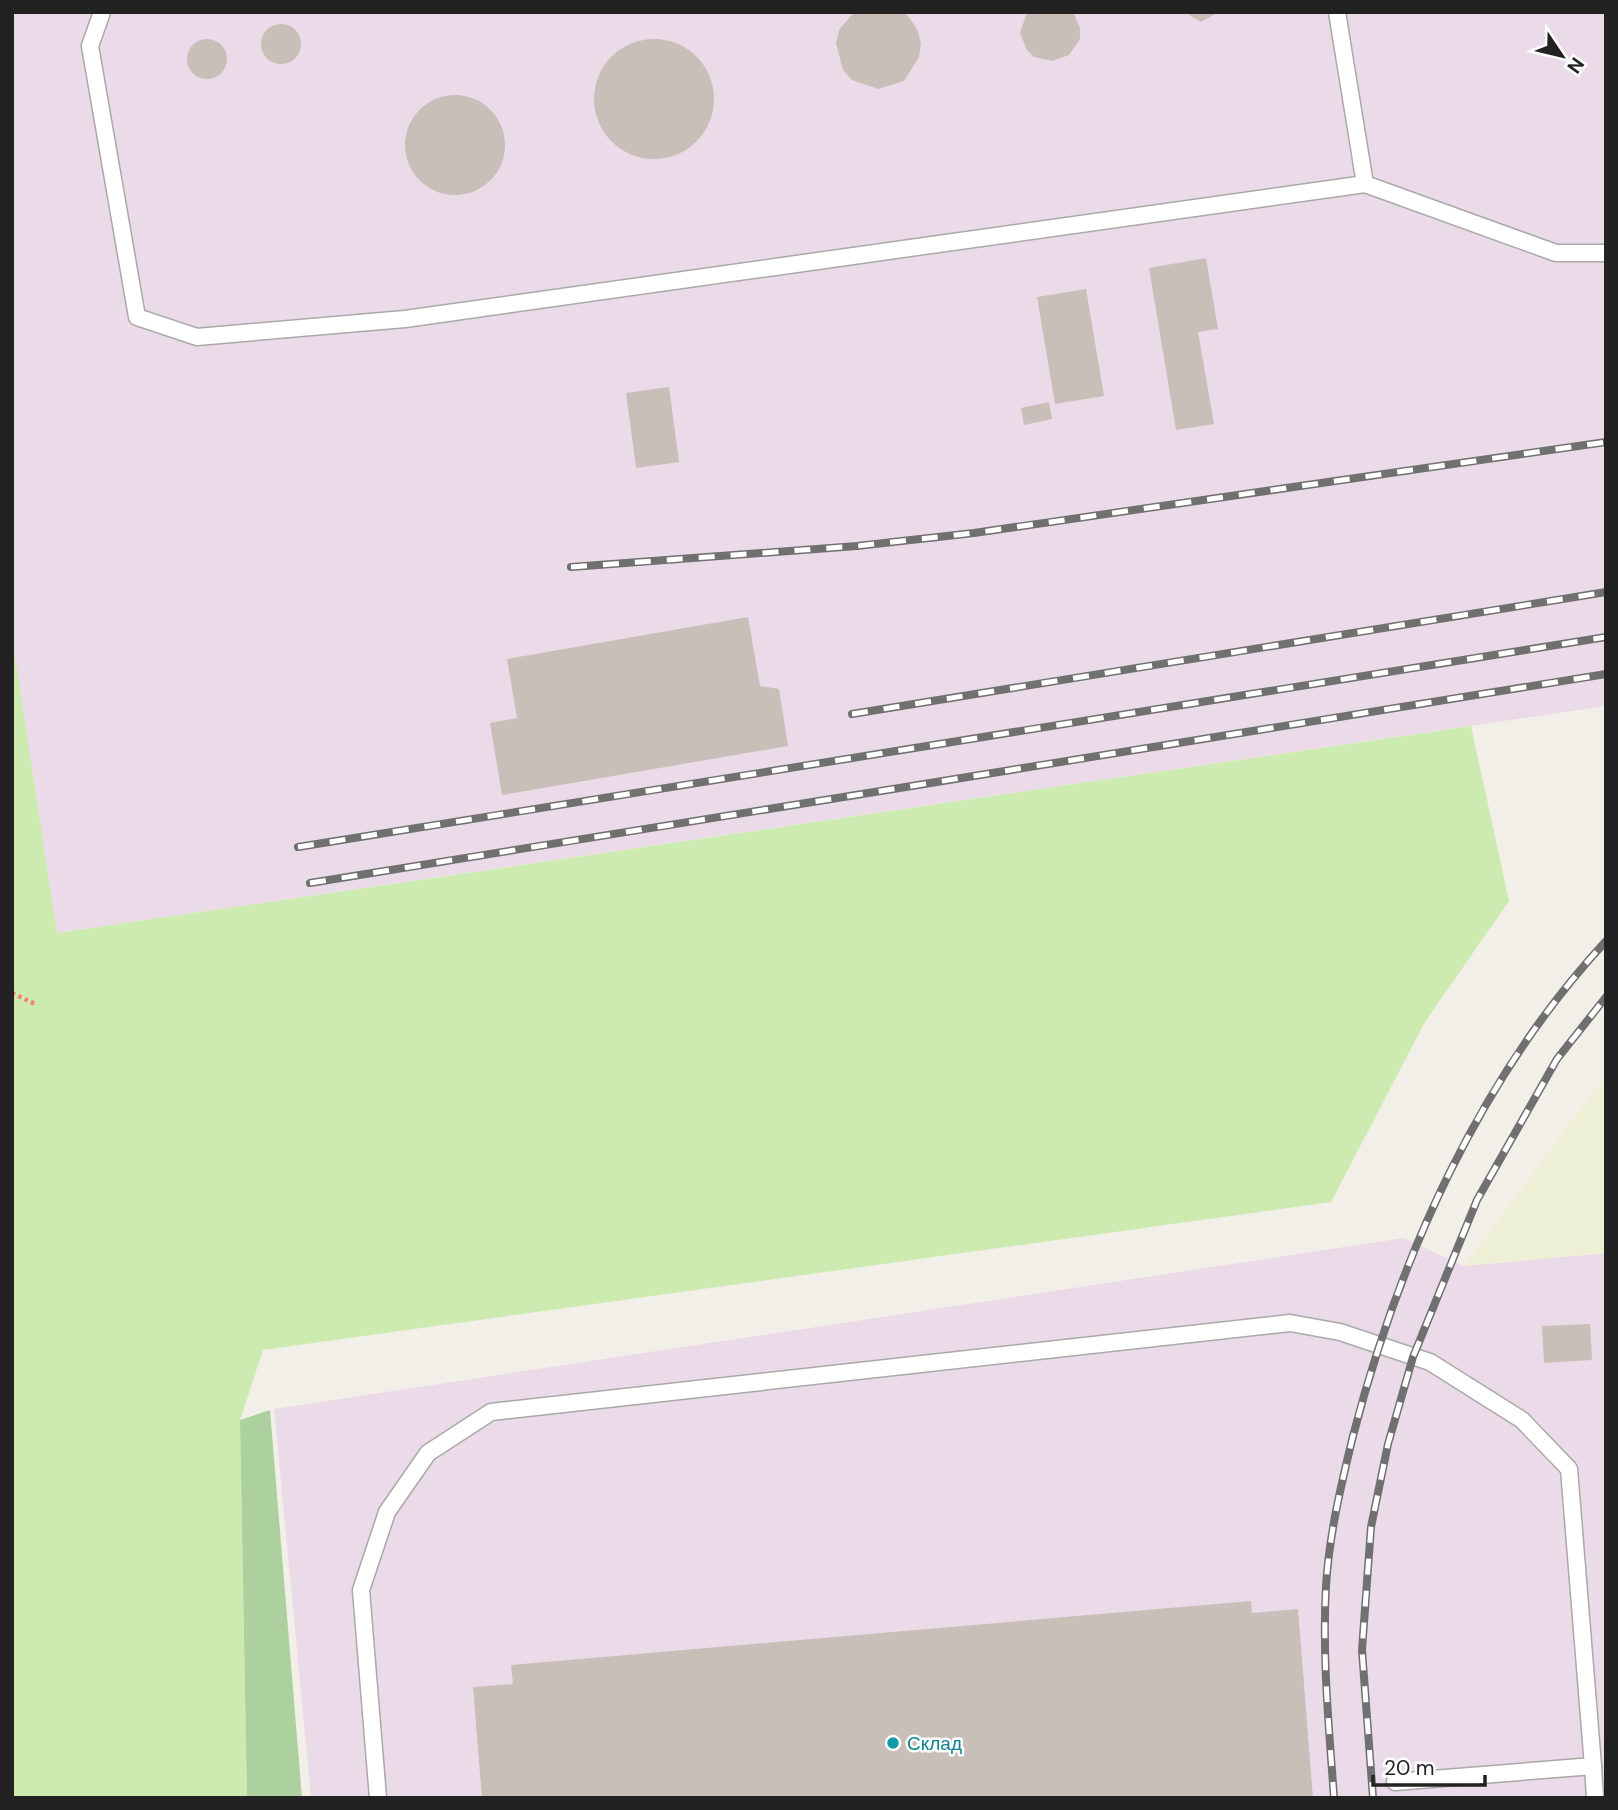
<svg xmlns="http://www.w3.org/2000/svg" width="1618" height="1810" font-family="'DM Sans',sans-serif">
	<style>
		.industrial { fill: #ebdbe8 }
		.farmland { fill: #eef0d5 }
		.grass { fill: #cdebb0 }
		.forest { fill: #add19e }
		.building { fill: #c7bfb8 }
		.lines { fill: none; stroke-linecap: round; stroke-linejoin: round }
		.lane-casing { stroke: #a9a9a9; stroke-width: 19 }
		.path { stroke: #fa8072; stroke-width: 4.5; stroke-dasharray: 3.5 3.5; stroke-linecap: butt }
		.lane { stroke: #fff; stroke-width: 16 }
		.rail-casing { stroke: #707070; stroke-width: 8 }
		.rail { stroke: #fff; stroke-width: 5; stroke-dasharray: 16; stroke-linecap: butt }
		.culture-dot { fill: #0f9aa8; stroke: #fff; stroke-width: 2.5 }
		.labels { text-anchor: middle; stroke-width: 5; stroke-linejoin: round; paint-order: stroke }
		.culture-label { font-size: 19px; fill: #0d838f; stroke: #fff; text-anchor: start }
	</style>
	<rect width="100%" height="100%" fill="#f2efe9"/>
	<g class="industrial">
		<polygon points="12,12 1606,12 1606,706 56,933 12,640"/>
		<polygon points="1404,1238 1464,1266 1606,1253 1606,1798 311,1798 274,1409"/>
	</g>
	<polygon class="farmland" points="1606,1075 1606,1253 1464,1266"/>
	<polygon class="grass" points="12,636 57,933 1471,726 1509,901 1425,1022 1331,1202 263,1350 240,1420 247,1798 12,1798"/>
	<polygon class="forest" points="270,1410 302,1798 247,1798 240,1420"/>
	<g class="building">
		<polygon points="854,12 903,12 909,17 917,29 921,43 919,57 904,81 878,89 852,80 843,70 836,43 839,30"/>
		<polygon points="1073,12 1080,28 1080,39 1069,55 1052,61 1034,57 1027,50 1020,33 1027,12"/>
		<polygon points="1184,12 1219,12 1201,22"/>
		<circle cx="281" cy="44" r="20"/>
		<circle cx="654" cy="99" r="60"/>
		<circle cx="207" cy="59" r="20"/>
		<circle cx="455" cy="145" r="50"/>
		<polygon points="1206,258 1218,329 1198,332 1214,424 1176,430 1149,268"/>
		<polygon points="1086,289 1104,396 1055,404 1037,297"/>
		<polygon points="669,387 679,462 636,468 626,393"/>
		<polygon points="1049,402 1052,419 1024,425 1021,408"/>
		<polygon points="748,617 760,686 779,689 788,746 502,795 490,723 517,718 507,659"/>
		<polygon points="1590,1324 1592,1360 1544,1363 1542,1326"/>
		<polygon points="1251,1601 1252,1613 1298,1609 1313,1798 482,1798 473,1687 513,1684 511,1665"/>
	</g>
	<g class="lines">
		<g class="lane-casing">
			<g id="lane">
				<polyline points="102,12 90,46 137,317 197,337 405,319 1365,184 1337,12"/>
				<polyline points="1365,184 1556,253 1606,253"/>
				<polyline points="1395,1782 1593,1766 1595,1798"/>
				<polyline points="378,1798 361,1590 387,1512 428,1453 491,1412 1290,1323 1340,1332 1430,1362 1522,1420 1569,1469 1593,1766"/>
			</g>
		</g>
		<polyline class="path" points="12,993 37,1005"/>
		<use href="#lane" class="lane"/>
		<g class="rail-casing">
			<g id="rail">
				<polyline points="571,567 857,546 974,533 1606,442"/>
				<polyline points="852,714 1606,592"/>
				<polyline points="298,847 1606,637"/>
				<polyline points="310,883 1606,674"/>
				<path d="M1334,1798c-5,-71 -12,-141 -8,-212 3,-50 15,-101 27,-150 46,-178 127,-359 253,-495"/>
				<polyline points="1373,1798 1362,1650 1371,1527 1388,1444 1413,1357 1477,1200 1557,1059 1606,997"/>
			</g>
		</g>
		<use href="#rail" class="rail"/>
	</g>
	<circle class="culture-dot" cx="893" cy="1743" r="7"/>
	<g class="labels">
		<g class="culture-label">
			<text x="907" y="1750">Склад</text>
		</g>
	</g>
	<rect width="1618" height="1810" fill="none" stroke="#222222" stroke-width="28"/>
	<g transform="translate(1562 56) rotate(125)" stroke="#ffffff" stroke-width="5" paint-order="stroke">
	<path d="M0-5L12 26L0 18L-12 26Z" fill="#222222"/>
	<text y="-10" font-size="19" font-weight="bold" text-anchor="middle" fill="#222222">N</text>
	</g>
	<path d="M1373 1775v10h112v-10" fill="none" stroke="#222222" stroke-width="3.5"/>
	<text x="1384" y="1775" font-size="21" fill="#222222" stroke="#ffffff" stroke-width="5" paint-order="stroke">20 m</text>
</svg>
